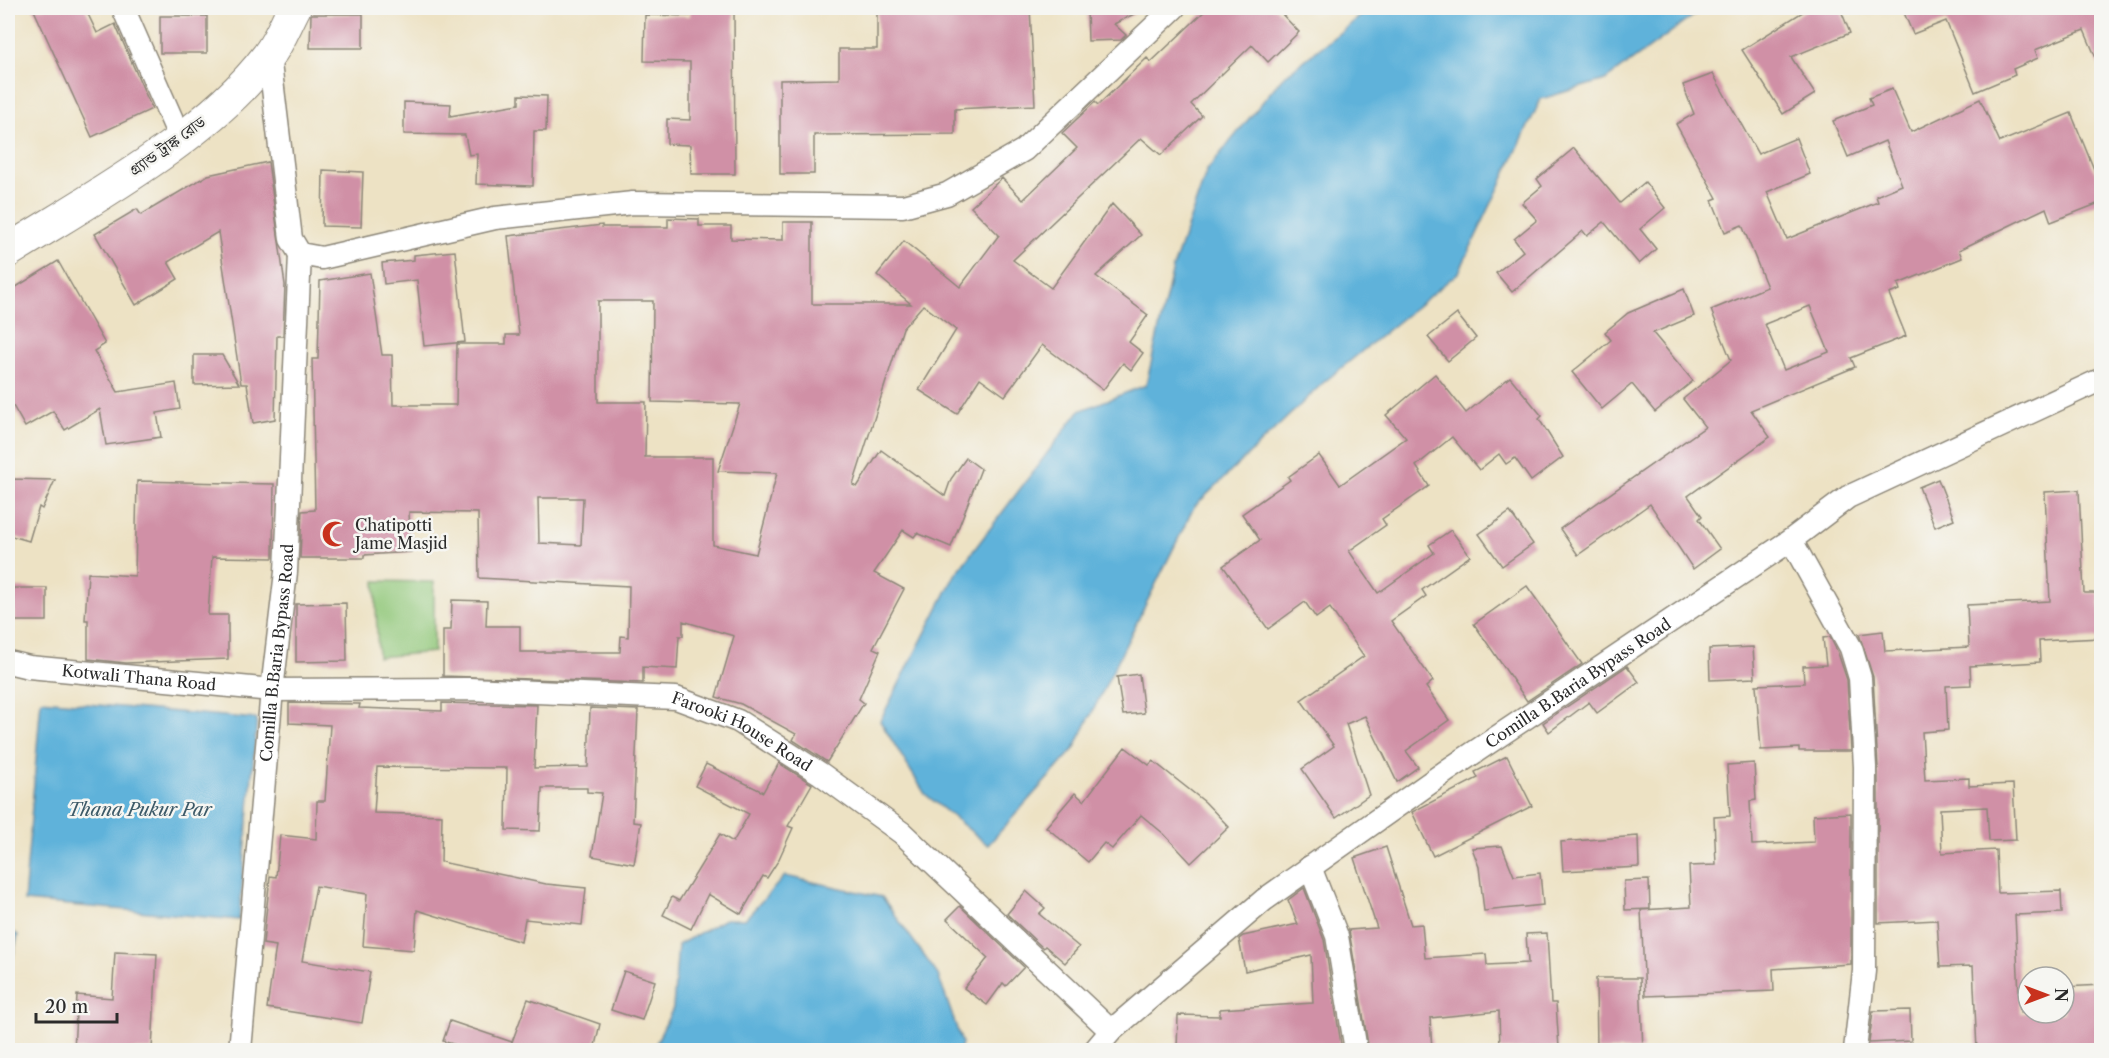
<svg xmlns="http://www.w3.org/2000/svg" width="2109" height="1058" font-family="'Libre Caslon Text','Noto Serif Bengali',serif">
	<style>
		.green { fill: #92c87a; stroke: #5e7a52; stroke-width: 1.5 }
		.water { fill: #5fb2da; stroke: #456e82; stroke-width: 1.5 }
		.building { fill: #d090a6; fill-rule: evenodd }
		.lines { fill: none; stroke-linecap: round; stroke-linejoin: round }
		.street-casing { stroke: #8c8678; stroke-width: 25 }
		.highway-casing { stroke: #8c8678; stroke-width: 35 }
		.street { stroke: #fff; stroke-width: 22 }
		.highway { stroke: #fff; stroke-width: 33 }
		.labels { text-anchor: middle; stroke-width: 5; stroke-linejoin: round; paint-order: stroke }
		.street-label { font-size: 16px; fill: #2b2b2b; stroke: #f6f6f2 }
		.poi-label { font-size: 16px; fill: #2b2b2b; stroke: #f6f6f2; text-anchor: start }
		.water-label { font-size: 18px; font-style: italic; fill: #3d5a68; stroke: #f6f6f2 }
	</style>
	<rect width="100%" height="100%" fill="#f6f6f2"/>
	<filter id="ink" filterUnits="userSpaceOnUse"><feTurbulence type="fractalNoise" baseFrequency=".0167" numOctaves="2"/><feDisplacementMap in="SourceGraphic" scale="12" xChannelSelector="R" yChannelSelector="G"/><feConvolveMatrix kernelMatrix="1 2 1 2 8 2 1 2 1" color-interpolation-filters="sRGB"/></filter>
	<filter id="wash" filterUnits="userSpaceOnUse"><feTurbulence type="fractalNoise" baseFrequency=".008" numOctaves="4" result="noise"/><feDisplacementMap in="SourceGraphic" scale="24" xChannelSelector="R" yChannelSelector="G"/><feGaussianBlur stdDeviation="1.35" result="paint"/><feColorMatrix in="noise" values="0 0 0 0 0 0 0 0 0 0 0 0 0 0 0 0 0 1.4 0 .05"/><feComposite in="paint" operator="in"/></filter>
	<g filter="url(#wash)">
		<rect width="100%" height="100%" fill="#ede2c4"/>
		<polygon class="green" points="375,581 434,582 434,652 378,657"/>
		<g class="water">
			<polygon points="1371,8 1704,8 1605,80 1541,99 1459,272 1323,383 1194,507 1074,749 988,845 925,794 880,721 955,575 1079,411 1146,385 1173,268 1207,170 1282,78"/>
			<polygon points="41,700 257,719 239,920 24,901"/>
			<polygon points="785,876 882,897 938,975 962,1043 960,1050 653,1050 673,1008 678,945 725,919 745,919"/>
			<polygon points="8,929 18,935 8,977"/>
		</g>
		<g id="blocks">
			<g class="building">
				<polygon points="33,8 85,8 97,33 115,24 152,109 92,137"/>
				<polygon points="690,8 734,8 735,174 691,174 690,145 667,144 667,119 690,120 690,62 644,61 645,15 690,16"/>
				<polygon points="877,8 1030,8 1035,105 955,109 955,134 814,135 814,174 780,174 780,80 839,79 839,49 877,49"/>
				<polygon points="1146,8 1114,24 1126,35 1121,40 1088,41 1087,9"/>
				<path d="M1208,8h68l23,24 -31,30 -16,-17 -61,59 11,12 -41,39 -20,-17 -128,122 38,28 61,-84 29,31 -45,41 52,39 -19,27 14,11 -12,17 -8,-7 -20,27 -61,-45 -37,51 -25,-18 -23,36 -38,-24 37,-60 -33,-25 -20,23 -50,157 4,2 24,-37 64,46 6,-17 15,-21 15,11 -30,78 -34,-14 -3,4 -11,-7 -29,43 30,16 -31,59 7,3 -21,48 5,4 -37,59 -34,-22 3,-6 -55,-30 -25,-7 18,-61 -51,-15v15h-4l-2,33 -34,-2v16l-200,-7v-46h8l1,-30 35,1 -1,25h34v26h100l1,-16 7,1 1,-51 -150,-8 -1,-65 -69,-1 2,40 -47,3v3h-64l2,-47 13,-1 -3,-151h6l2,-78 50,-8 12,82h10l1,50h63l1,-61h49v-9h13l-11,-99 94,-11v2h66v-9l31,1v7h32v13l52,1v-18h29v82h99l-34,-29 27,-34 56,46 39,-52 -28,-28 31,-29 21,22 54,-52 -15,-15 33,-31 3,3 49,-47 4,4zM598,301h55l-1,101 88,2 -22,67 59,2 -21,81 -43,-9v-88h-68l1,-55h-48zM538,498h45l-2,47 -42,-2z"/>
				<polygon points="1809,8 1840,8 1850,33 1791,57 1815,94 1783,114 1742,50"/>
				<polygon points="1902,8 2102,8 2102,72 2084,30 2035,50 2038,58 2013,69 2015,75 1975,92 1946,21 1913,34"/>
				<polygon points="311,14 363,14 363,48 310,48"/>
				<rect x="160" y="16" width="47" height="37"/>
				<path d="M1713,74l45,80 38,-16 14,36 -43,18 20,47 91,-37 -2,-6 26,-11 -17,-44 -37,16 -15,-36 39,-16 -3,-7 23,-9 19,43 69,-33 20,43 71,-29 31,76v13l-51,20 -5,-14 -87,42 3,8 -64,26 2,6 -11,4 17,42 -55,22 4,9 -104,43 19,27 -82,59 14,20 -3,3 21,30 -27,20 -43,-65 -72,51 -18,-26 145,-102 -22,-28 48,-39 -20,-50 56,-23 -25,-62 -17,7 -13,-32 5,-2 -41,-74 18,-10 -11,-29zM1810,306l19,46 -45,18 -19,-46z"/>
				<polygon points="519,95 547,96 546,131 534,131 533,186 476,184 477,154 469,155 465,135 404,134 404,102 451,104 450,116 519,104"/>
				<polygon points="1574,148 1620,203 1645,182 1665,208 1640,229 1656,249 1639,264 1604,222 1587,236 1583,231 1512,292 1496,273 1523,251 1514,239 1537,220 1522,203 1542,186 1537,179"/>
				<polygon points="268,162 285,285 283,336 277,336 275,419 253,423 247,384 241,384 218,232 168,262 178,279 136,305 95,234 137,209 141,215 208,175"/>
				<polygon points="323,170 363,172 361,227 322,226"/>
				<polygon points="455,251 465,342 424,346 417,280 384,284 382,263 414,260 414,255"/>
				<polygon points="58,261 105,344 94,351 118,392 176,383 180,409 157,413 161,437 106,445 100,409 65,430 53,411 25,427 8,397 8,292"/>
				<polygon points="1684,289 1694,316 1653,333 1693,381 1655,412 1632,384 1602,409 1572,372 1611,340 1605,332 1628,313"/>
				<polygon points="1457,314 1476,338 1448,361 1428,337"/>
				<polygon points="194,355 222,355 239,384 194,385"/>
				<polygon points="1435,374 1466,413 1510,377 1542,416 1539,419 1563,457 1531,481 1515,458 1506,464 1499,454 1479,470 1452,437 1416,466 1429,486 1382,519 1386,525 1349,551 1378,593 1434,553 1429,545 1451,530 1470,556 1422,590 1426,596 1391,621 1433,681 1426,687 1449,720 1406,751 1418,767 1397,782 1365,716 1346,724 1369,795 1336,818 1302,769 1334,746 1301,700 1364,656 1330,608 1316,618 1305,602 1268,629 1223,566 1260,540 1242,514 1290,480 1288,477 1319,455 1340,485 1406,438 1386,415"/>
				<polygon points="8,479 55,480 42,509 39,507 29,541 8,535"/>
				<polygon points="1938,479 1954,519 1935,527 1919,487"/>
				<polygon points="137,481 274,484 273,558 212,557 208,615 228,615 228,659 126,663 88,659 88,620 85,620 88,573 135,576"/>
				<polygon points="2079,490 2084,593 2099,593 2101,638 2039,641 2040,662 1970,666 1971,685 1946,686 1948,730 1922,732 1925,780 1969,778 1969,786 2013,784 2016,840 1989,841 1987,807 1940,809 1942,853 1996,850 1998,893 2061,891 2062,913 2015,915 2020,1013 2064,1013 2064,987 2102,985 2102,1050 1977,1050 1973,966 1940,967 1937,920 1878,923 1878,767 1873,677 1859,634 1883,631 1885,651 1969,647 1967,605 2050,601 2045,492"/>
				<polygon points="1510,512 1533,544 1502,566 1479,534"/>
				<polygon points="1527,586 1582,664 1527,701 1474,624"/>
				<polygon points="13,588 47,588 47,621 14,621"/>
				<polygon points="346,603 347,661 296,662 296,604"/>
				<polygon points="1830,637 1838,653 1847,680 1851,751 1799,751 1799,748 1761,750 1756,685 1804,683 1803,666 1826,665 1823,638"/>
				<polygon points="1753,647 1755,678 1710,680 1709,649"/>
				<polygon points="1627,666 1639,682 1597,713 1589,702 1549,732 1543,723"/>
				<polygon points="1139,674 1144,713 1123,715 1117,677"/>
				<polygon points="289,703 360,704 359,708 442,711 442,703 537,705 534,768 588,767 590,708 638,710 633,822 641,823 634,864 592,856 602,793 587,792 587,788 542,788 540,831 506,830 507,768 377,767 374,813 442,815 441,862 546,884 586,888 582,925 525,919 521,942 417,910 414,950 363,946 367,894 316,886 302,961 370,972 362,1023 267,1008 276,946 263,944 270,876 276,877 280,835 316,839 317,801 325,801 330,725 289,723"/>
				<polygon points="1125,747 1149,765 1153,761 1205,802 1229,827 1191,863 1164,834 1141,815 1112,849 1104,843 1088,862 1046,827 1075,793 1084,801"/>
				<polygon points="1507,756 1532,806 1433,856 1412,812 1478,778 1475,772"/>
				<polygon points="779,763 812,784 788,826 793,828 778,861 767,878 763,876 741,914 708,894 691,929 663,915 672,897 679,901 720,834 733,842 749,814 695,786 706,764 763,792"/>
				<polygon points="1754,763 1756,800 1750,801 1752,845 1814,842 1813,815 1851,813 1851,964 1773,969 1774,991 1645,996 1641,910 1691,907 1689,866 1716,865 1714,817 1730,816 1727,765"/>
				<polygon points="1638,836 1639,867 1563,871 1561,842"/>
				<polygon points="1502,846 1514,876 1540,873 1543,905 1484,911 1479,867 1472,848"/>
				<polygon points="1386,847 1411,925 1422,924 1425,958 1486,954 1487,965 1528,963 1526,934 1547,933 1551,1003 1556,1003 1559,1048 1500,1050 1499,1011 1430,1018 1432,1050 1369,1050 1349,930 1377,928 1354,858"/>
				<polygon points="1649,880 1650,909 1625,910 1624,881"/>
				<polygon points="1304,888 1324,940 1342,1050 1177,1050 1178,1015 1220,1016 1220,1009 1313,1003 1311,955 1245,971 1239,939 1243,936 1298,924 1288,900"/>
				<polygon points="1026,891 1045,908 1039,914 1079,947 1065,963 1045,946 1043,948 1007,914"/>
				<polygon points="960,906 1024,967 1006,986 1003,983 987,1005 964,988 988,958 947,919"/>
				<polygon points="115,952 157,954 152,1050 74,1050 77,995 112,998"/>
				<polygon points="624,971 655,981 642,1020 611,1010"/>
				<polygon points="1596,978 1640,978 1643,1050 1597,1050"/>
				<polygon points="528,999 600,1024 594,1050 472,1050 443,1041 450,1021 512,1042"/>
				<polygon points="1910,1010 1911,1041 1869,1043 1873,1011"/>
			</g>
		</g>
	</g>
	<g filter="url(#ink)">
		<use href="#blocks" fill-opacity="0" stroke="#8c8678" stroke-width="1.5"/>
		<g class="lines">
			<g class="street-casing">
				<g id="street">
					<polyline points="123,8 180,138"/>
					<polyline points="269,55 291,239 300,254 322,258 495,218 633,203 903,206 947,194 1024,150 1174,8"/>
					<polyline points="1791,540 1851,648 1860,678 1865,767 1864,971 1855,1050"/>
					<path id="s1" d="M8,662l21,5 243,23 197,-1 207,9 62,23 83,53 81,59 209,198"/>
					<polyline points="1310,867 1337,936 1356,1050"/>
					<path id="s2" d="M240,1050l32,-360 14,-118 14,-318"/>
					<path id="s3" d="M1095,1050l16,-19 153,-131 184,-130 343,-230 57,-43 254,-118"/>
				</g>
			</g>
			<g class="highway-casing">
				<path id="highway" d="M8,251c83,-52 201,-116 260,-195 11,-14 18,-33 26,-48"/>
			</g>
			<use href="#street" class="street"/>
			<use href="#highway" class="highway"/>
		</g>
	</g>
	<defs>
		<g id="mosque-bare" transform="scale(2.07)"><path d="M3.5-4.9A6 6 0 1 0 3.5 4.9A5 5 0 1 1 3.5-4.9Z" fill="#c8321e" stroke="#f6f6f2" stroke-width="2.5" paint-order="stroke"/></g>
	</defs>
	<g fill-rule="evenodd">
		<use href="#mosque-bare" x="335" y="534"/>
	</g>
	<g class="labels">
		<g class="street-label">
			<text transform="translate(167 146) rotate(-36)" y="6">গ্র্যান্ড ট্রাঙ্ক রোড</text>
			<text dy="6" stroke="none"><textPath href="#s2" startOffset="399">Comilla B.Baria Bypass Road</textPath></text>
			<text dy="6" stroke="none"><textPath href="#s1" startOffset="132">Kotwali Thana Road</textPath></text>
			<text dy="6" stroke="none"><textPath href="#s3" startOffset="608">Comilla B.Baria Bypass Road</textPath></text>
			<text dy="6" stroke="none"><textPath href="#s1" startOffset="744">Farooki House Road</textPath></text>
		</g>
		<g class="poi-label">
			<text x="355" y="531">Chatipotti<tspan x="355" dy="18">Jame Masjid</tspan></text>
		</g>
		<g class="water-label">
			<text x="140" y="816">Thana Pukur Par</text>
		</g>
	</g>
	<rect width="2109" height="1058" fill="none" stroke="#f6f6f2" stroke-width="30"/>
	<g transform="translate(2046 995) rotate(90)"><circle r="28" fill="#f6f6f2" stroke="#a5a5a2" stroke-width="1.5"/>
	<path d="M0-4.5L10 22L0 15L-10 22Z" fill="#c8321e"/>
	<text y="-9" font-size="16" font-weight="bold" text-anchor="middle" fill="#2b2b2b">N</text>
	</g>
	<path d="M36 1013v9h81v-9" fill="none" stroke="#2b2b2b" stroke-width="3"/>
	<text x="45" y="1013" font-size="18" fill="#2b2b2b" stroke="#f6f6f2" stroke-width="4.5" paint-order="stroke">20 m</text>
</svg>
